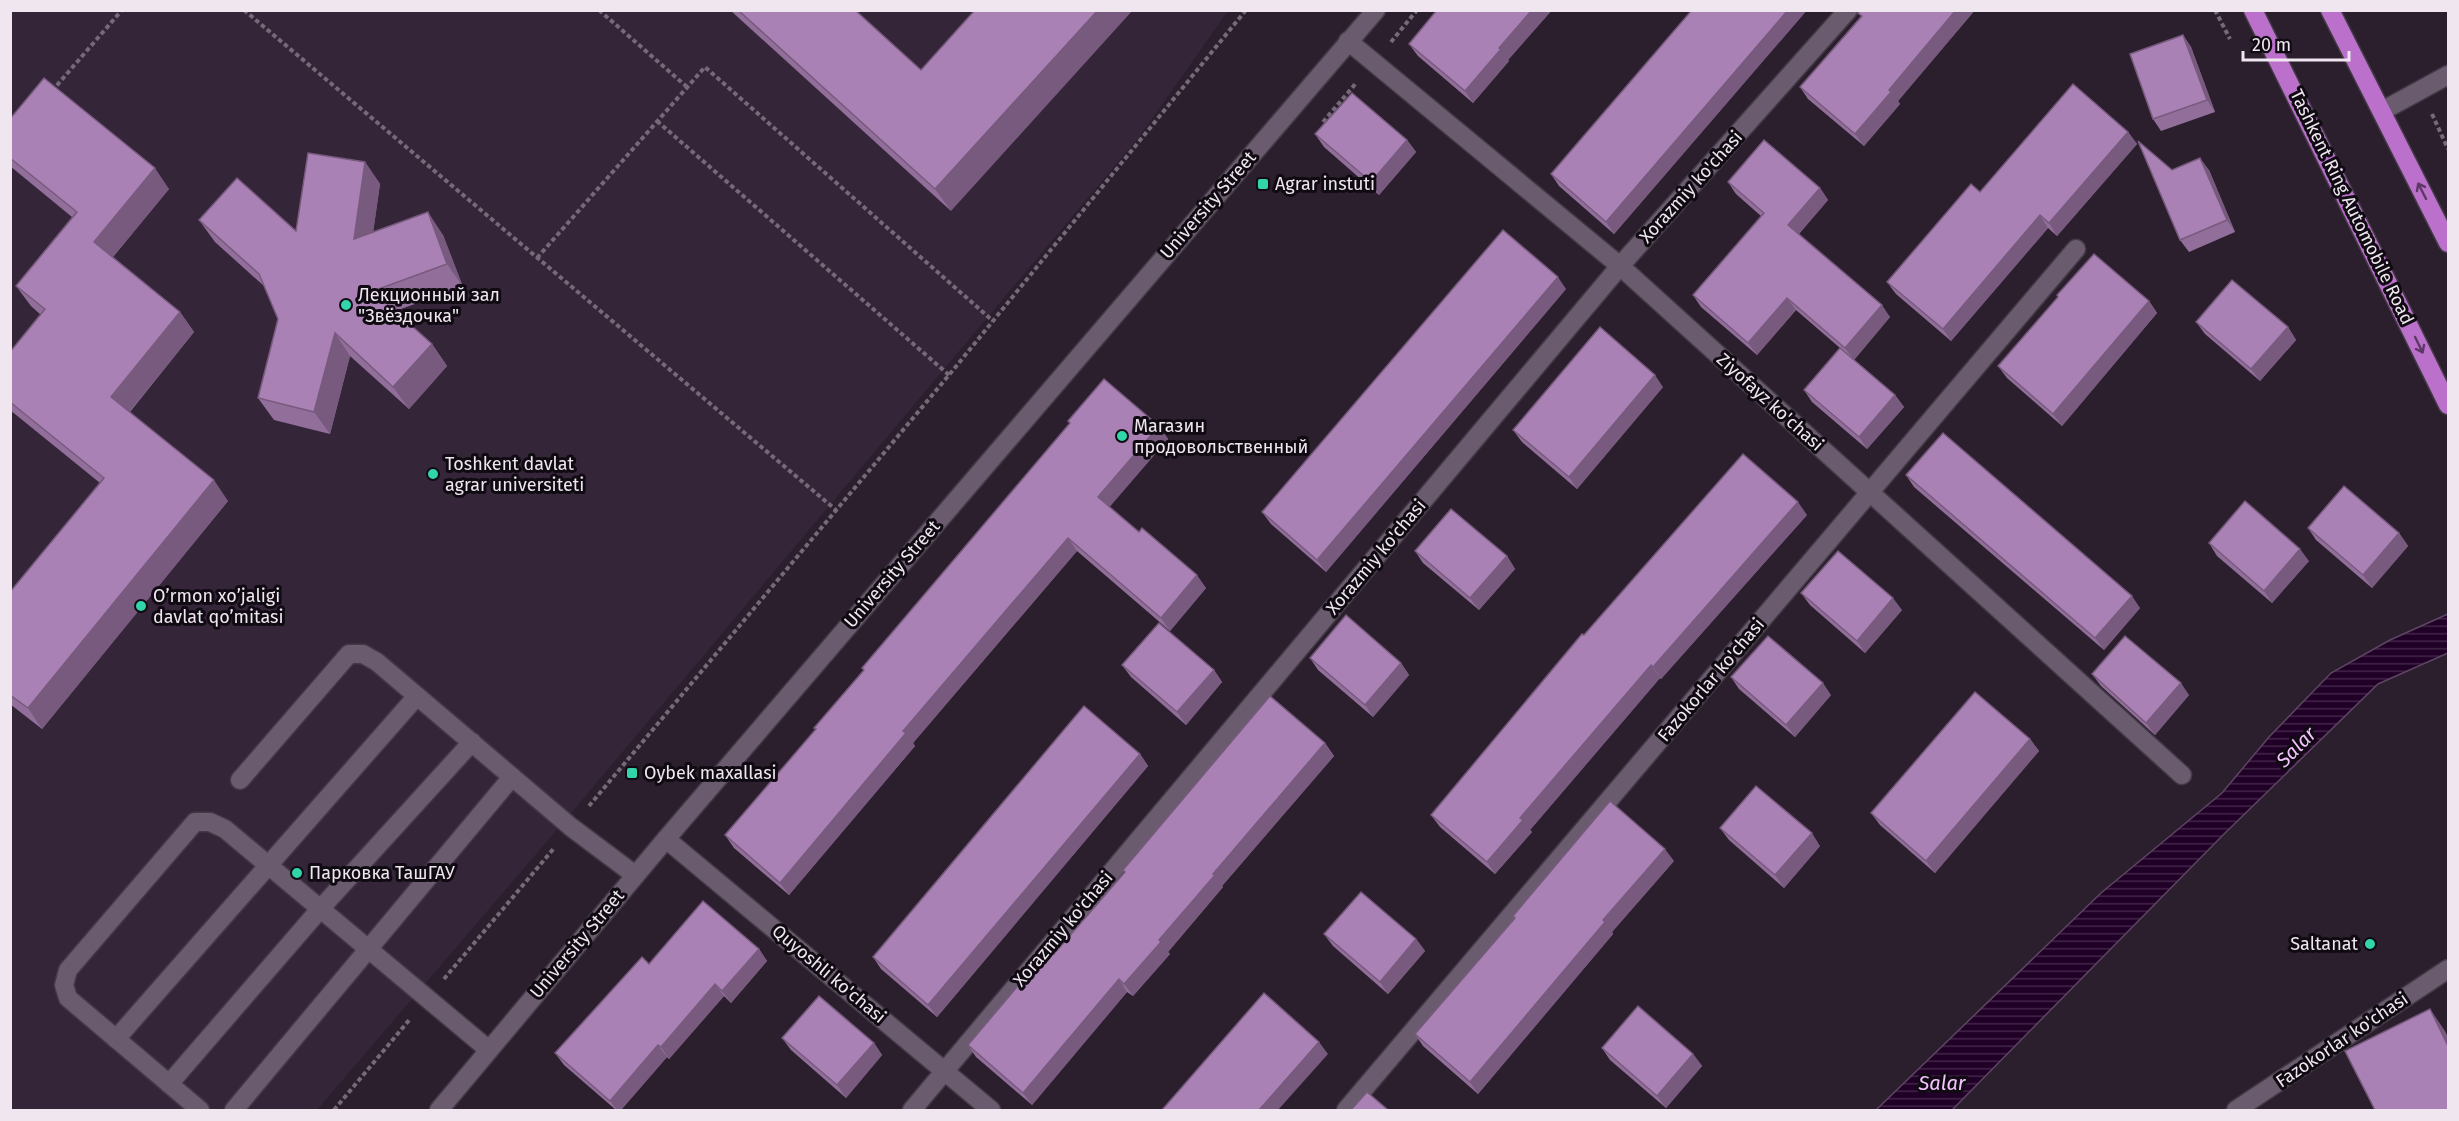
<svg xmlns="http://www.w3.org/2000/svg" width="2459" height="1121" font-family="'Fira Sans',sans-serif">
	<style>
		.built { fill: #352539 }
		.water { fill: url(#water-rules); stroke: #5e4563; stroke-width: 1.5 }
		.lines { fill: none; stroke-linecap: round; stroke-linejoin: round }
		.service-casing { stroke: #433a46; stroke-width: 21 }
		.minor-casing { stroke: #433a46; stroke-width: 21 }
		.secondary-casing { stroke: #433a46; stroke-width: 21 }
		.trunk-casing { stroke: #433a46; stroke-width: 21 }
		.path { stroke: #756a77; stroke-width: 4; stroke-dasharray: 4.5 3; stroke-linecap: butt }
		.service { stroke: #6a5c6e; stroke-width: 18 }
		.minor { stroke: #6a5c6e; stroke-width: 18 }
		.secondary { stroke: #6a5c6e; stroke-width: 18 }
		.trunk { stroke: #bb70cc; stroke-width: 18 }
		.wall { fill: #926f9b }
		.shaded-wall { fill: #775a7e }
		.building { fill: #aa81b4; stroke: #775a7e; stroke-width: 1.5 }
		.oneway { stroke: #5d3866 }
		.poi-dot { fill: #32d4a9; stroke: #100b12; stroke-width: 2 }
		.labels { text-anchor: middle; stroke-width: 6; stroke-linejoin: round; paint-order: stroke }
		.poi-label { font-size: 18px; fill: #efe6f0; stroke: #100b12; text-anchor: start }
		.street-label { font-size: 18px; fill: #efe6f0; stroke: #100b12 }
		.water-label { font-size: 20px; font-style: italic; fill: #f4c4ff; stroke: #100b12 }
	</style>
	<defs>
		<pattern id="water-rules" width="6" height="5" patternUnits="userSpaceOnUse" patternTransform="scale(1.5)"><rect width="6" height="5" fill="#200027"/><path d="M0 2.5h6" fill="none" stroke="#412547"/></pattern>
	</defs>
	<rect width="100%" height="100%" fill="#2b1f2e"/>
	<polygon class="built" points="10,11 1228,11 1139,137 572,812 317,1110 11,1110"/>
	<polygon class="water" points="2448,614 2448,653 2378,684 2223,835 1952,1110 1876,1110 2101,893 2222,793 2269,737 2331,673 2390,640"/>
	<g class="lines">
		<g class="service-casing">
			<g id="service">
				<polyline points="240,780 349,654 363,654 377,662 571,827 635,875"/>
				<polyline points="116,1039 417,696"/>
				<polyline points="169,1084 321,908 472,742"/>
				<polyline points="200,1110 68,998 64,985 68,970 195,822 210,822 225,829 489,1050"/>
				<polyline points="234,1110 512,777"/>
				<polyline points="2236,1110 2448,969"/>
			</g>
		</g>
		<g class="minor-casing">
			<g id="minor">
				<polyline points="1348,41 1620,266 2182,775"/>
				<polyline points="2382,111 2448,75"/>
				<polyline points="666,839 991,1110"/>
				<polyline points="912,1110 1620,266 1848,10"/>
				<polyline points="1346,1110 2076,249"/>
			</g>
		</g>
		<g class="secondary-casing">
			<polyline id="secondary" points="439,1110 666,839 1376,10"/>
		</g>
		<g class="trunk-casing">
			<g id="trunk">
				<polyline points="2253,10 2448,405"/>
				<polyline points="2330,10 2448,243"/>
			</g>
		</g>
		<g class="path">
			<polyline points="244,10 836,510"/>
			<polyline points="599,10 687,87"/>
			<polyline points="2215,10 2230,39"/>
			<polyline points="1391,42 1417,10"/>
			<polyline points="52,91 122,10"/>
			<polyline points="2432,114 2448,149"/>
			<polyline points="657,121 949,375"/>
			<polyline points="1323,122 1357,82"/>
			<polyline points="537,258 705,67 993,321"/>
			<polyline points="589,806 949,375 1246,10"/>
			<polyline points="444,979 555,847"/>
			<polyline points="334,1110 410,1019"/>
		</g>
		<use href="#service" class="service"/>
		<use href="#minor" class="minor"/>
		<use href="#secondary" class="secondary"/>
		<use href="#trunk" class="trunk"/>
	</g>
	<g class="wall">
		<polygon points="730,10 855,10 951,211"/>
		<polygon points="1437,10 1552,10 1508,60 1509,61 1473,103 1418,56 1409,44"/>
		<polygon points="1692,10 1807,10 1614,234 1559,186 1551,174"/>
		<polygon points="1860,10 1975,10 1898,101 1900,104 1864,146 1808,99 1800,87 1861,16 1858,13"/>
		<polygon points="2183,35 2191,47 2215,112 2161,131 2153,119"/>
		<polygon points="10,119 169,189 113,257 180,312 194,332 130,412 228,501 42,729 10,704 10,592 100,483 10,410 10,352 41,315 31,306 16,286 72,217 10,166"/>
		<polygon points="2128,132 2137,144 2057,236 2048,228 1951,341 1896,294 1887,282 1980,192"/>
		<polygon points="1315,134 1407,140 1416,152 1379,195 1324,147"/>
		<polygon points="365,162 380,184 373,232 443,235 463,287 395,311 432,344 447,366 409,409 350,356 330,434 274,420 258,398 278,319 265,287 215,242 199,220 296,231"/>
		<polygon points="2172,170 2209,170 2235,232 2189,252 2180,240"/>
		<polygon points="1728,182 1820,188 1828,200 1799,234 1890,317 1854,360 1895,395 1904,407 1867,449 1812,402 1804,390 1840,348 1796,310 1757,355 1701,307 1693,295 1761,216 1736,194"/>
		<polygon points="1566,289 1326,572 1271,524 1262,512"/>
		<polygon points="2149,301 2157,313 2062,426 2007,378 1998,366"/>
		<polygon points="2196,322 2288,327 2296,340 2260,381 2205,334"/>
		<polygon points="1663,387 1577,489 1522,442 1513,430"/>
		<polygon points="1068,421 1159,426 1168,439 1109,507 1206,588 1170,631 1077,551 913,743 915,746 789,895 734,848 725,835 816,730 814,728 864,670 862,668 1070,423"/>
		<polygon points="1906,475 2140,608 2104,650 1914,487"/>
		<polygon points="1807,515 1661,679 1660,678 1530,830 1532,832 1495,874 1440,827 1431,815 1584,635"/>
		<polygon points="2308,528 2399,533 2408,546 2372,588 2316,540"/>
		<polygon points="2209,543 2309,561 2272,603 2217,556"/>
		<polygon points="1415,551 1507,556 1515,569 1479,610 1423,563"/>
		<polygon points="1801,593 1902,610 1865,653 1810,605"/>
		<polygon points="1310,658 1401,663 1409,675 1373,717 1318,670"/>
		<polygon points="1122,665 1214,670 1222,682 1186,725 1131,677"/>
		<polygon points="2092,674 2189,695 2155,735 2101,686"/>
		<polygon points="1731,677 1831,695 1795,737 1739,689"/>
		<polygon points="2030,739 2039,751 1935,873 1880,825 1871,813"/>
		<polygon points="1325,743 1334,756 1222,886 1223,887 1168,952 1170,954 1133,996 1127,992 1032,1105 976,1057 968,1045 1054,954 1125,873 1123,870"/>
		<polygon points="1140,754 1148,766 937,1017 881,969 873,957"/>
		<polygon points="1720,828 1820,846 1784,888 1729,840"/>
		<polygon points="1674,861 1612,932 1613,934 1478,1094 1423,1046 1415,1034 1514,919 1513,916"/>
		<polygon points="1324,934 1416,939 1425,951 1388,994 1333,946"/>
		<polygon points="759,949 767,961 731,1003 724,996 669,1059 667,1057 621,1110 616,1110 564,1065 555,1053 649,964"/>
		<polygon points="782,1038 874,1043 882,1055 846,1098 791,1050"/>
		<polygon points="1602,1048 1693,1054 1702,1066 1666,1108 1610,1060"/>
	</g>
	<g class="shaded-wall">
		<polygon points="1098,10 1133,10 951,211 935,189"/>
		<polygon points="1532,10 1552,10 1508,60 1509,61 1473,103 1465,91 1499,48"/>
		<polygon points="1788,10 1807,10 1614,234 1606,222"/>
		<polygon points="1956,10 1975,10 1898,101 1900,104 1864,146 1855,134 1889,90"/>
		<polygon points="2183,35 2191,47 2215,112 2207,100"/>
		<polygon points="2128,132 2137,144 2057,236 2049,223"/>
		<polygon points="1407,140 1416,152 1379,195 1371,182"/>
		<polygon points="2200,158 2209,170 2235,232 2227,220"/>
		<polygon points="365,162 380,184 369,262 354,239"/>
		<polygon points="155,168 169,189 108,263 94,242"/>
		<polygon points="1820,188 1828,200 1796,237 1788,225"/>
		<polygon points="428,212 443,235 463,287 447,264"/>
		<polygon points="2040,215 2048,228 1951,341 1943,329"/>
		<polygon points="1558,277 1566,289 1326,572 1317,560"/>
		<polygon points="1787,298 1796,310 1757,355 1748,343"/>
		<polygon points="2149,301 2157,313 2062,426 2053,414"/>
		<polygon points="1882,305 1890,317 1854,360 1845,348"/>
		<polygon points="180,312 194,332 125,417 111,397"/>
		<polygon points="2288,327 2296,340 2260,381 2251,369"/>
		<polygon points="335,333 350,356 330,434 314,412"/>
		<polygon points="432,344 447,366 409,409 393,387"/>
		<polygon points="1655,375 1663,387 1577,489 1569,477"/>
		<polygon points="1895,395 1904,407 1867,449 1859,437"/>
		<polygon points="1159,426 1168,439 1107,510 1098,497"/>
		<polygon points="214,480 228,501 42,729 28,708"/>
		<polygon points="1798,502 1807,515 1661,679 1653,667"/>
		<polygon points="2399,533 2408,546 2372,588 2363,575"/>
		<polygon points="1068,538 1077,551 913,743 915,746 789,895 780,883 903,731"/>
		<polygon points="2300,549 2309,561 2272,603 2264,591"/>
		<polygon points="1507,556 1515,569 1479,610 1470,598"/>
		<polygon points="1197,575 1206,588 1170,631 1161,618"/>
		<polygon points="2132,596 2140,608 2104,650 2095,638"/>
		<polygon points="1893,598 1902,610 1865,653 1857,641"/>
		<polygon points="1401,663 1409,675 1373,717 1365,705"/>
		<polygon points="1651,665 1660,678 1530,830 1532,832 1495,874 1487,862 1520,818"/>
		<polygon points="1214,670 1222,682 1186,725 1177,712"/>
		<polygon points="1823,683 1831,695 1795,737 1786,725"/>
		<polygon points="2181,683 2189,695 2155,735 2146,723"/>
		<polygon points="2030,739 2039,751 1935,873 1926,861"/>
		<polygon points="1325,743 1334,756 1222,886 1223,887 1168,952 1170,954 1133,996 1124,984 1213,874"/>
		<polygon points="1140,754 1148,766 937,1017 928,1005"/>
		<polygon points="1812,833 1820,846 1784,888 1775,875"/>
		<polygon points="1665,849 1674,861 1612,932 1613,934 1478,1094 1470,1082 1603,920"/>
		<polygon points="1416,939 1425,951 1388,994 1380,982"/>
		<polygon points="759,949 767,961 731,1003 722,991"/>
		<polygon points="1119,979 1127,992 1032,1105 1023,1093"/>
		<polygon points="715,984 724,996 669,1059 661,1047"/>
		<polygon points="2430,1009 2445,1031 2448,1037 2448,1046"/>
		<polygon points="1319,1042 1328,1054 1278,1110 1259,1110"/>
		<polygon points="874,1043 882,1055 846,1098 837,1085"/>
		<polygon points="658,1045 667,1057 621,1110 617,1110 610,1101"/>
		<polygon points="1693,1054 1702,1066 1666,1108 1657,1096"/>
	</g>
	<g class="building">
		<polygon points="738,10 855,10 921,70 975,10 1098,10 935,189"/>
		<polygon points="1437,10 1532,10 1499,48 1501,49 1465,91 1409,44"/>
		<polygon points="1692,10 1788,10 1606,222 1551,174"/>
		<polygon points="1860,10 1956,10 1889,90 1891,92 1855,134 1800,87 1862,16 1858,13"/>
		<polygon points="2183,35 2207,100 2153,119 2130,54"/>
		<polygon points="44,78 155,168 94,242 180,312 111,397 214,480 28,708 10,695 10,592 104,478 10,402 10,352 45,309 16,286 77,212 10,158 10,119"/>
		<polygon points="2073,84 2128,132 2049,223 2040,215 1943,329 1887,282 1971,184 1980,192"/>
		<polygon points="1352,93 1407,140 1371,182 1315,134"/>
		<polygon points="1764,140 1820,188 1788,225 1882,305 1845,348 1787,298 1748,343 1693,295 1764,213 1728,182"/>
		<polygon points="2138,141 2172,170 2200,158 2227,220 2180,240"/>
		<polygon points="308,153 365,162 354,239 428,212 447,264 373,291 432,344 393,387 335,333 314,412 258,398 278,319 259,274 199,220 237,178 296,231"/>
		<polygon points="1503,230 1558,277 1317,560 1262,512"/>
		<polygon points="2094,254 2149,301 2053,414 1998,366 2058,297 2057,295"/>
		<polygon points="2232,280 2288,327 2251,369 2196,322"/>
		<polygon points="1600,327 1655,375 1569,477 1513,430"/>
		<polygon points="1840,348 1895,395 1859,437 1804,390"/>
		<polygon points="1104,379 1159,426 1098,497 1139,532 1142,528 1197,575 1161,618 1068,538 903,731 906,733 780,883 725,835 816,729 814,728 864,670 862,668 1070,423 1068,421"/>
		<polygon points="1943,433 2132,596 2095,638 1906,475"/>
		<polygon points="1743,454 1798,502 1653,667 1651,665 1520,818 1523,820 1487,862 1431,815 1582,634 1584,635"/>
		<polygon points="2344,486 2399,533 2363,575 2308,528"/>
		<polygon points="2245,501 2300,549 2264,591 2209,543"/>
		<polygon points="1451,509 1507,556 1470,598 1415,551"/>
		<polygon points="1838,551 1893,598 1857,641 1801,593"/>
		<polygon points="1346,615 1401,663 1365,705 1310,658"/>
		<polygon points="1159,623 1214,670 1177,712 1122,665"/>
		<polygon points="1768,636 1823,683 1786,725 1731,677"/>
		<polygon points="2125,636 2181,683 2146,723 2092,674"/>
		<polygon points="1975,692 2030,739 1926,861 1871,813"/>
		<polygon points="1270,696 1325,743 1213,874 1215,875 1159,940 1161,942 1124,984 1119,979 1023,1093 968,1045 1049,949 1054,954 1125,872 1123,870"/>
		<polygon points="1084,706 1140,754 928,1005 873,957"/>
		<polygon points="1756,786 1812,833 1775,875 1720,828"/>
		<polygon points="1610,801 1665,849 1603,920 1605,922 1470,1082 1415,1034 1515,918 1513,916"/>
		<polygon points="1361,892 1416,939 1380,982 1324,934"/>
		<polygon points="703,901 759,949 722,991 715,984 661,1047 658,1045 610,1101 555,1053 642,957 649,964"/>
		<polygon points="1264,993 1319,1042 1259,1110 1162,1110"/>
		<polygon points="819,996 874,1043 837,1085 782,1038"/>
		<polygon points="1638,1006 1693,1054 1657,1096 1602,1048"/>
		<polygon points="2430,1009 2448,1046 2448,1110 2375,1110 2345,1051"/>
		<polygon points="1367,1092 1388,1110 1351,1110"/>
	</g>
	<defs><path id="oneway-shaft" d="M-6 0H5M1.5-3L5.5 0L1.5 3" fill="none" stroke-width="1.6" stroke-linecap="round" stroke-linejoin="round" transform="scale(1.5)"/></defs>
	<g class="oneway">
		<use href="#oneway-shaft" transform="translate(2422 191) rotate(-117)"/>
		<use href="#oneway-shaft" transform="translate(2419 345) rotate(64)"/>
	</g>
	<g class="poi-dot">
		<rect x="1257" y="178" width="12" height="12" rx="3"/>
		<circle cx="346" cy="305" r="6"/>
		<circle cx="1122" cy="436" r="6"/>
		<circle cx="433" cy="474" r="6"/>
		<circle cx="141" cy="606" r="6"/>
		<rect x="626" y="767" width="12" height="12" rx="3"/>
		<circle cx="297" cy="873" r="6"/>
		<circle cx="2370" cy="944" r="6"/>
	</g>
	<g class="labels">
		<g class="poi-label">
			<text x="1275" y="190">Agrar instuti</text>
			<text x="358" y="301">Лекционный зал<tspan x="358" dy="21">"Звёздочка"</tspan></text>
			<text x="1134" y="432">Магазин<tspan x="1134" dy="21">продовольственный</tspan></text>
			<text x="445" y="470">Toshkent davlat<tspan x="445" dy="21">agrar universiteti</tspan></text>
			<text x="153" y="602">O’rmon xo’jaligi<tspan x="153" dy="21">davlat qo’mitasi</tspan></text>
			<text x="644" y="779">Oybek maxallasi</text>
			<text x="309" y="879">Парковка ТашГАУ</text>
			<text x="2358" y="950" text-anchor="end">Saltanat</text>
		</g>
		<g class="street-label">
			<text transform="translate(1691 187) rotate(-48)" y="6">Xorazmiy ko'chasi</text>
			<text transform="translate(1208 205) rotate(-49)" y="6">University Street</text>
			<text transform="translate(2352 207) rotate(64)" y="6">Tashkent Ring Automobile Road</text>
			<text transform="translate(1770 402) rotate(42)" y="6">Ziyofayz ko'chasi</text>
			<text transform="translate(1376 557) rotate(-50)" y="6">Xorazmiy ko'chasi</text>
			<text transform="translate(892 574) rotate(-49)" y="6">University Street</text>
			<text transform="translate(1711 680) rotate(-50)" y="6">Fazokorlar ko'chasi</text>
			<text transform="translate(1063 929) rotate(-50)" y="6">Xorazmiy ko'chasi</text>
			<text transform="translate(577 944) rotate(-50)" y="6">University Street</text>
			<text transform="translate(829 974) rotate(40)" y="6">Quyoshli ko'chasi</text>
			<text transform="translate(2342 1040) rotate(-34)" y="6">Fazokorlar ko'chasi</text>
		</g>
		<g class="water-label">
			<text transform="translate(2296 747) rotate(-45)" y="7">Salar</text>
			<text x="1942" y="1090">Salar</text>
		</g>
	</g>
	<rect width="2459" height="1121" fill="none" stroke="#efe6f0" stroke-width="24"/>
	<path d="M2243 51v9h106v-9" fill="none" stroke="#efe6f0" stroke-width="3"/>
	<text x="2252" y="51" font-size="18" fill="#efe6f0" stroke="#100b12" stroke-width="4.5" paint-order="stroke">20 m</text>
</svg>
